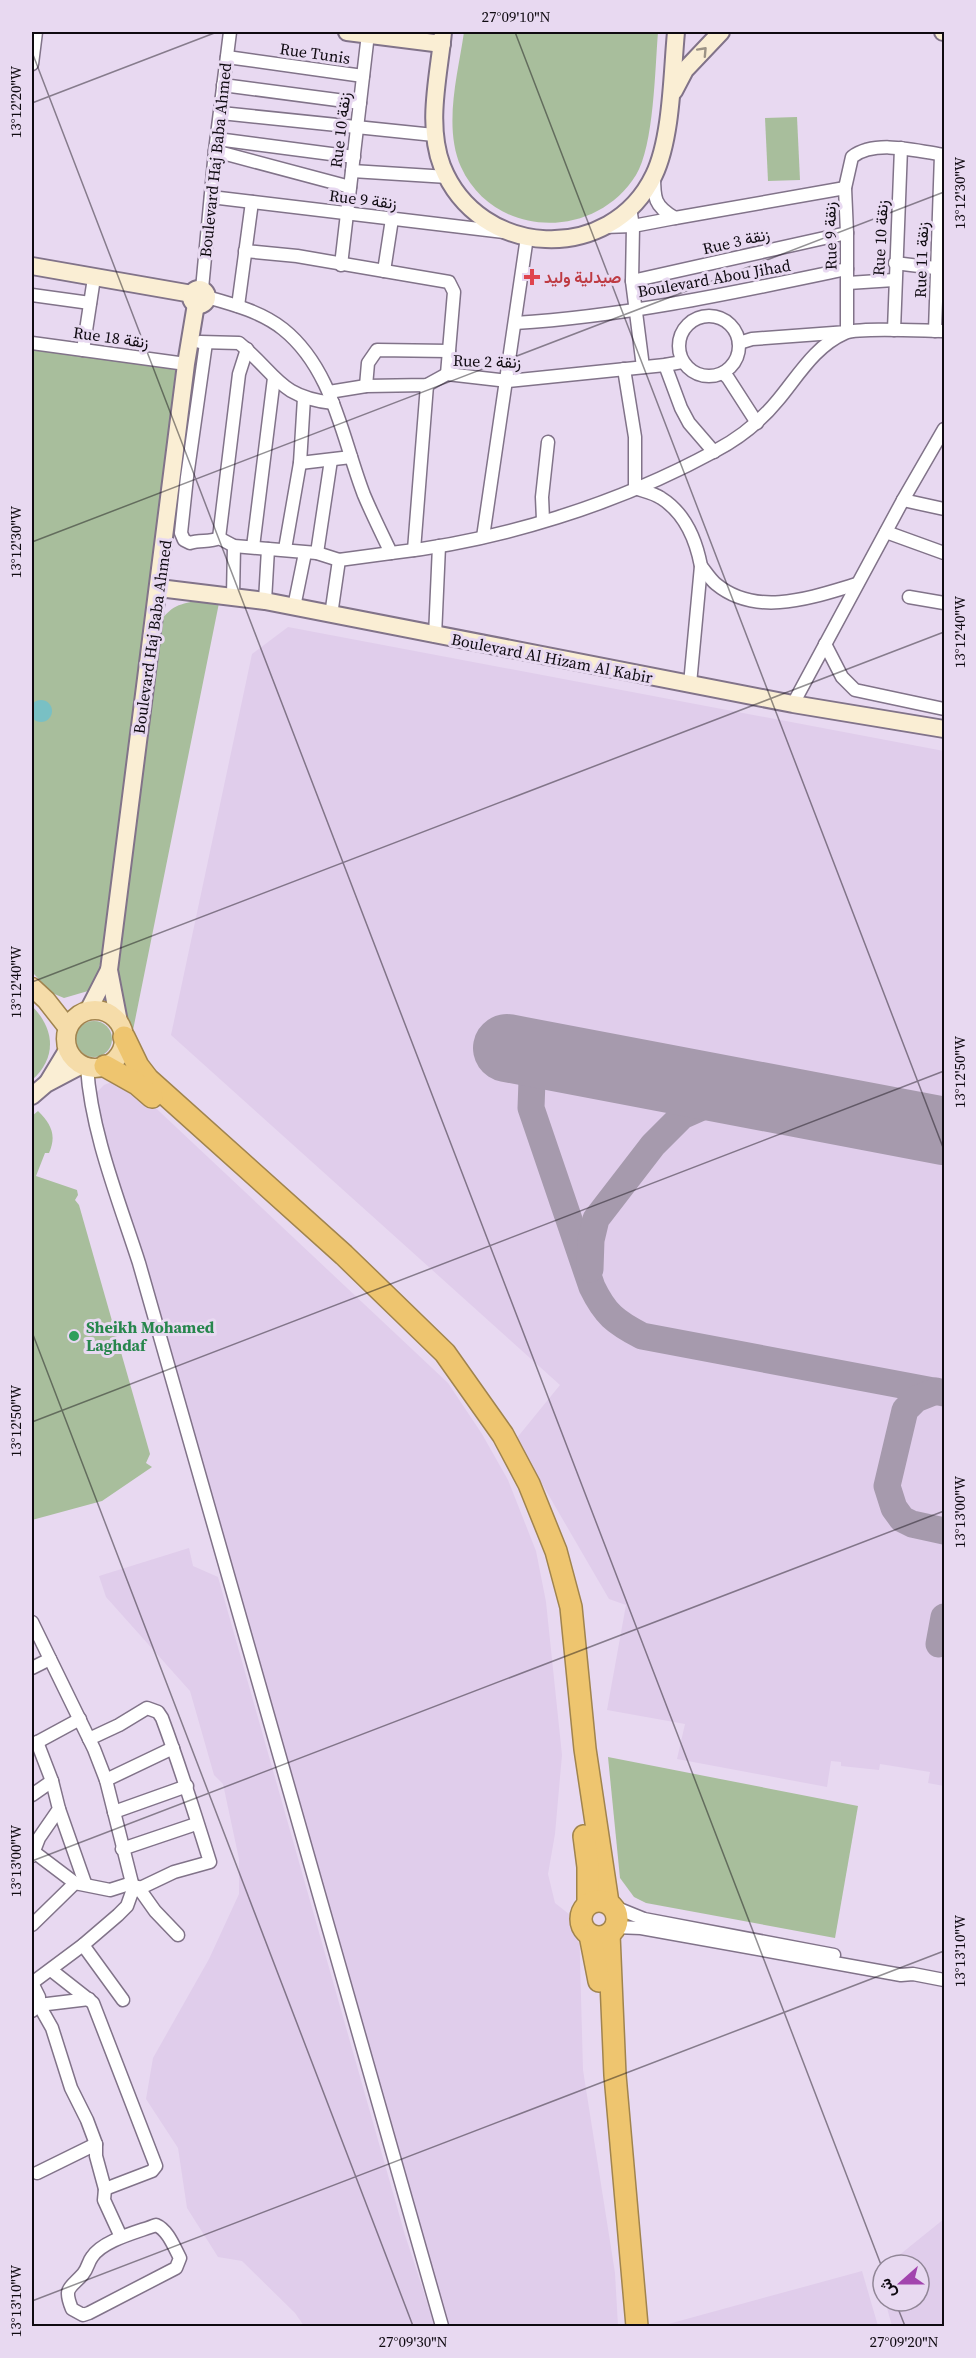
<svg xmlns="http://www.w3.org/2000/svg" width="976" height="2358" font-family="'Source Serif 4',Vazirmatn,serif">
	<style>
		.built { fill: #e0cdeb }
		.green { fill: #a8be9c }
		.water { fill: #79c0c4 }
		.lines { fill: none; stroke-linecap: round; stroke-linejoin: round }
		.taxiway { stroke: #a69aad; stroke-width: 27 }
		.runway { stroke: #a69aad; stroke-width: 68 }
		.street-casing { stroke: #817389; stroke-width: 15 }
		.secondary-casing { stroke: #817389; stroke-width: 20 }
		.primary-casing { stroke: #a0844e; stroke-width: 21 }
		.highway-casing { stroke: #a0844e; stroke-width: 24 }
		.street { stroke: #fff; stroke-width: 12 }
		.secondary { stroke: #faeed4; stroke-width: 16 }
		.primary { stroke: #f5dca9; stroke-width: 18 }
		.highway { stroke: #eec56f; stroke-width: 21 }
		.oneway { stroke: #9c9386 }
		.ticks { fill: none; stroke: #0f0a11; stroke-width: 1.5; stroke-opacity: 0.45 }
		.health-dot { fill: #e0444e; stroke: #e8d9f1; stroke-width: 2 }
		.leisure-dot { fill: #2e9e5b; stroke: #e8d9f1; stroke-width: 2 }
		.labels { text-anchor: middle; stroke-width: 6; stroke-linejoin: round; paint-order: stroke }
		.street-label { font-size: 16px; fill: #0f0a11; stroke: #e8d9f1 }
		.health-label { font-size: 16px; font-weight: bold; fill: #be3a42; stroke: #e8d9f1; text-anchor: start }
		.leisure-label { font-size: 16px; font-weight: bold; fill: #27864d; stroke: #e8d9f1; text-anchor: start }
		.neatline { fill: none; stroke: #0f0a11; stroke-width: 2 }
		.ticks-label { font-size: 15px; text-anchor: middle; fill: #0f0a11 }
	</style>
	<rect width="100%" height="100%" fill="#e8d9f1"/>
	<g class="built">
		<polygon points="288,627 944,751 944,1786 928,1783 930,1772 880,1764 879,1770 841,1766 841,1762 831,1761 827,1787 677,1759 685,1724 607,1710 626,1605 609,1599 516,1439 560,1385 171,1035 252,654"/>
		<polygon points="114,1081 127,1081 448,1383 482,1434 508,1480 536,1551 546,1602 562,1755 555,1834 548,1874 555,1903 579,1922 583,2070 615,2273 618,2326 449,2326 95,1103 96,1093 104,1085"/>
		<polygon points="189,1548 193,1566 218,1577 405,2235 435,2326 304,2326 295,2313 242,2261 218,2257 187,2208 178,2148 146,2099 153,2058 209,1959 239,1894 239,1859 223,1784 214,1775 190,1691 106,1597 99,1576"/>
		<polygon points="944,2219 944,2326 892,2326 885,2301 919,2301 919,2265 887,2265"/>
		<polygon points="862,2271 878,2326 661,2326"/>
	</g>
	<g class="green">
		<path d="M464,32h194c-3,36 -4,114 -22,143 -41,66 -142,64 -175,-8 -18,-41 -3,-93 3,-135z"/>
		<polygon points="797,117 800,180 768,181 765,118"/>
		<polygon points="32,348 176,366 147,621 105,941 96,982 88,991 64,998 52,993 32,972"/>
		<path d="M202,600l17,3 -89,442 -16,-66 44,-354c13,-20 21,-21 44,-25z"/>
		<path d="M32,1006c23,23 25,52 0,74z"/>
		<circle cx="94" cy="1039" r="18"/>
		<path d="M38,1111c13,13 19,24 11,42h-4l-9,23 41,14 1,5 -3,5 4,5 71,249 -4,9 6,4 -50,34 -70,19v-404z"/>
		<polygon points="608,1757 858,1806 835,1938 646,1903 634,1897 620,1878"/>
	</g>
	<circle class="water" cx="41" cy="711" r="11"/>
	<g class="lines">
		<g class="taxiway">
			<path d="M533,1053l-2,55 61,179c13,27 23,35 50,49l302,57"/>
			<polyline points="590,1269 591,1240 596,1219 653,1145 682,1116 709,1104 728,1096 762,1096"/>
			<polyline points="936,1391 916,1399 905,1410 887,1486 894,1508 902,1519 912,1524 944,1531"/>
			<polyline points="939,1644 944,1617"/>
		</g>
		<polyline class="runway" points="507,1048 944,1131"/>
		<g class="street-casing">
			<g id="street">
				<polyline points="227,57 363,76"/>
				<polyline points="32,64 36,32"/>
				<polyline points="223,85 360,103"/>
				<polyline points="221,113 434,135"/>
				<polyline points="217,139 354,157"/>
				<polyline points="215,151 350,187"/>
				<polyline points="352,171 448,177"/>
				<polyline points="211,197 504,232"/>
				<polyline points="630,208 633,226 632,281 643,367"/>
				<polyline points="675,218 845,188"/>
				<path d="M604,227l29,-1 42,-8c-21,-12 -21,-20 -21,-43"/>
				<polyline points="245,251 297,256 449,282 454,292 447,374"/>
				<polyline points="895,263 943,269"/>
				<polyline points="341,265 368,34"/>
				<polyline points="384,271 392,219"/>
				<polyline points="632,281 847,233"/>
				<polyline points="848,283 894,280"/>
				<polyline points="202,289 215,151 230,32"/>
				<polyline points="32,295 90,303"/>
				<path d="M207,297c25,7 55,15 76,32 50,40 59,109 81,166 8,19 18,39 27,58 109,-12 227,-49 324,-102 25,-13 45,-29 63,-51 20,-24 37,-54 67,-67 13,-6 81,-2 99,-2"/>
				<polyline points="238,306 252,202"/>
				<circle cx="709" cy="346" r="30"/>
				<path d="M515,323c112,-7 222,-31 332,-54"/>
				<polyline points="894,330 901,148"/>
				<polyline points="935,331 941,155"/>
				<path d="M200,342l39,1c38,31 39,54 94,60"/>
				<polyline points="32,343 186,364"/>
				<path d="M206,343l-19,134 -6,56 3,7 6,3c10,-4 19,0 29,-5l15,8 83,7 22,7"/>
				<path d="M739,343l13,-4 95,-7v-99l-2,-45 7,-31c23,-18 66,-6 92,-2"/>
				<polyline points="83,350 94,278"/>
				<polyline points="665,365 681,408 689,423 714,452"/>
				<path d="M624,369l11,68v51c8,3 19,5 26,10 24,15 35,42 40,68l-11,118"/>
				<polyline points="723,373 728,378 757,423"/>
				<polyline points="366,386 368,363 377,350 449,351"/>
				<polyline points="329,392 366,386 427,385 447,374 508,381 665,365 682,362"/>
				<polyline points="300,463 351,457"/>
				<polyline points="903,500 944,509"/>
				<polyline points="543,520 542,497 548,442"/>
				<polyline points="886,532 944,553"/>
				<polyline points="483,537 527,237"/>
				<polyline points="219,538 239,374 247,349"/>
				<polyline points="253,547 274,378"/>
				<polyline points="285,549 300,463 304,398"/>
				<polyline points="414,550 427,385"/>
				<polyline points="317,553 331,460"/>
				<path d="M701,566c5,6 9,13 15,18 41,34 97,13 141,0"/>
				<polyline points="233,596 234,546"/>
				<polyline points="909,597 944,603"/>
				<polyline points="265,601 268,549"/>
				<polyline points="294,607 305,553"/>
				<polyline points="331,615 339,560 391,553"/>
				<polyline points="435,636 439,546"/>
				<polyline points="825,644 842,677 855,690 944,709"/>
				<polyline points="793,704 903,500 944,429"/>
				<path d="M87,1067c4,65 32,134 52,196l303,1063"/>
				<polyline points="32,1622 94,1749 106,1780 132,1883 132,1892 127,1906 118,1915 83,1945 32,1983"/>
				<polyline points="32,1668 50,1659"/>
				<path d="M89,1739l30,-14 28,-17 11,4 4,6c18,48 33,96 48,144l-36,10 -42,20"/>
				<polyline points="32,1745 80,1719"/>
				<polyline points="106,1780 173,1748"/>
				<polyline points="32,1795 52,1781"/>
				<polyline points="59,1809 85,1883"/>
				<polyline points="114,1812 187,1786"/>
				<polyline points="122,1849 196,1824"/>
				<polyline points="34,1852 75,1883"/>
				<polyline points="32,1856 39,1838 59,1809 52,1781 37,1742"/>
				<polyline points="138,1887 155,1911 178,1935"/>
				<polyline points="612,1906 644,1919 834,1955"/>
				<polyline points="32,1925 75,1883 110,1890 132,1883"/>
				<polyline points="615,1927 641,1928 901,1975 913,1974 944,1980"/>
				<polyline points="83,1945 123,2000"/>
				<polyline points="51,1970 93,2003 156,2166 152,2171 105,2189"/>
				<polyline points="32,1983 39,1997 39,2005 52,2028 71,2088 87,2120 96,2144 96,2156 105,2189 104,2200 121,2237"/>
				<polyline points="32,2011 39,2005 89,1999"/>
				<polyline points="37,2173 96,2144"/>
				<path d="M156,2225c12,5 18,22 24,33l-4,10 -87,45 -6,2 -11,-6c-9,-22 -2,-20 11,-35 5,-6 5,-12 9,-17 11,-17 46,-25 64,-32z"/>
			</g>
		</g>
		<g class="secondary-casing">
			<g id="secondary">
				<polyline points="347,32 442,44"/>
				<path d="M443,32c-4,43 -17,92 -1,134 37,93 169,99 212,9 18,-38 18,-102 22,-143"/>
				<polyline points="943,32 944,32"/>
				<polyline points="674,91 685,70 721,32"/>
				<polyline points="32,266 192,294"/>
				<circle cx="199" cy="297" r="8"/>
				<polyline points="159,588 265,601 793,704 944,729"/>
				<polyline points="88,1011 109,970"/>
				<polyline points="119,1022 109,970 186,364 196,304"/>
				<polyline points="48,1082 68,1049"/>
				<polyline points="32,1096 46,1084 82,1065"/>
			</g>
		</g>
		<g class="primary-casing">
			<g id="primary">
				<polyline points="32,987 46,1000 68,1028"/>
				<circle cx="95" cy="1039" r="29"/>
			</g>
		</g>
		<g class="highway-casing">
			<g id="highway">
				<polyline points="124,1037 138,1066 148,1079 344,1255 445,1353 503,1435 529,1484 556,1551 571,1607 585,1749 608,1903"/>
				<polyline points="105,1066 137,1084 152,1097"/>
				<polyline points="584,1836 588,1867 588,1904"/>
				<circle cx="599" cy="1919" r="18"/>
				<polyline points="609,1934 615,2075 637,2326"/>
				<polyline points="590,1935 599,1981"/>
			</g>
		</g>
		<use href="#street" class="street"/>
		<use href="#secondary" class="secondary"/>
		<use href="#primary" class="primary"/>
		<use href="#highway" class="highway"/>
	</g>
	<defs><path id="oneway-chevron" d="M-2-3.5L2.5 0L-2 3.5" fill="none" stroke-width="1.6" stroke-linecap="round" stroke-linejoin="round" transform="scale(1.5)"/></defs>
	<use class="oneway" href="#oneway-chevron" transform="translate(703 51) rotate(-47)"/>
	<path class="ticks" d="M515,32l429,1118M32,52l851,2218M32,103l185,-71M32,542l912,-350M32,982l912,-350M32,1332l381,994M32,1422l912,-351M32,1861l912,-350M32,2301l912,-350M895,2301l10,25"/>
	<path class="health-dot" d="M529 268h6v6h6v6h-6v6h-6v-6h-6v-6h6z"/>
	<circle class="leisure-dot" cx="74" cy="1336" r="6"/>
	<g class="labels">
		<g class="street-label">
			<text transform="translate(315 53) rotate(8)" y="6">Rue Tunis</text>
			<text transform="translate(340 130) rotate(-83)" y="6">Rue 10 زنقة</text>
			<text transform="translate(215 160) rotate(-84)" y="6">Boulevard Haj Baba Ahmed</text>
			<text transform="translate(363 199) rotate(7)" y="6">Rue 9 زنقة</text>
			<text transform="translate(830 236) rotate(-91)" y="6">Rue 9 زنقة</text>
			<text transform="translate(880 238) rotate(-87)" y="6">Rue 10 زنقة</text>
			<text transform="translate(736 241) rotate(-13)" y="6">Rue 3 زنقة</text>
			<text transform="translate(921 260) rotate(-88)" y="6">Rue 11 زنقة</text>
			<text transform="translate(714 278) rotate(-10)" y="6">Boulevard Abou Jihad</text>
			<text transform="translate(111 337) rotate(8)" y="6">Rue 18 زنقة</text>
			<text transform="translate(487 361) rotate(2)" y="6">Rue 2 زنقة</text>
			<text transform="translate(152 637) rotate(-82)" y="6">Boulevard Haj Baba Ahmed</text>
			<text transform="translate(552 658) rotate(11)" y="6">Boulevard Al Hizam Al Kabir</text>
		</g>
		<g class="health-label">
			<text x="544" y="283">صيدلية وليد</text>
		</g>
		<g class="leisure-label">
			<text x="86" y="1333">Sheikh Mohamed<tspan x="86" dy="18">Laghdaf</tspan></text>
		</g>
	</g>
	<rect width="976" height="2358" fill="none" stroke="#e8d9f1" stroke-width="66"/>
	<g transform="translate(901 2283) rotate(249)"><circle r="28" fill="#e8d9f1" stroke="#918697" stroke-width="1.5"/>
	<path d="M0-4.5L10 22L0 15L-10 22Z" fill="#a245ae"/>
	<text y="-9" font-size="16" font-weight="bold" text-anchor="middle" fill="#0f0a11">ش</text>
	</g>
	<rect x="33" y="33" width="910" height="2292" class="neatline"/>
	<g class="ticks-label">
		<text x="516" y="22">27°09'10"N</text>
		<text transform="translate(16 102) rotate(-90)" y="5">13°12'20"W</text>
		<text transform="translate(960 193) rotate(-90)" y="5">13°12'30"W</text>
		<text transform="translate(16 542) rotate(-90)" y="5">13°12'30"W</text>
		<text transform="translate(960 632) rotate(-90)" y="5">13°12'40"W</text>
		<text transform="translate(16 982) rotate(-90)" y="5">13°12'40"W</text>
		<text transform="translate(960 1072) rotate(-90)" y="5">13°12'50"W</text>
		<text transform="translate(16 1421) rotate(-90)" y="5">13°12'50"W</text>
		<text transform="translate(960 1512) rotate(-90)" y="5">13°13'00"W</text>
		<text transform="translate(16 1861) rotate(-90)" y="5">13°13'00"W</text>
		<text transform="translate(960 1951) rotate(-90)" y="5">13°13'10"W</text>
		<text transform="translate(16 2301) rotate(-90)" y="5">13°13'10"W</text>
		<text x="413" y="2347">27°09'30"N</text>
		<text x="904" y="2347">27°09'20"N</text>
	</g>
</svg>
